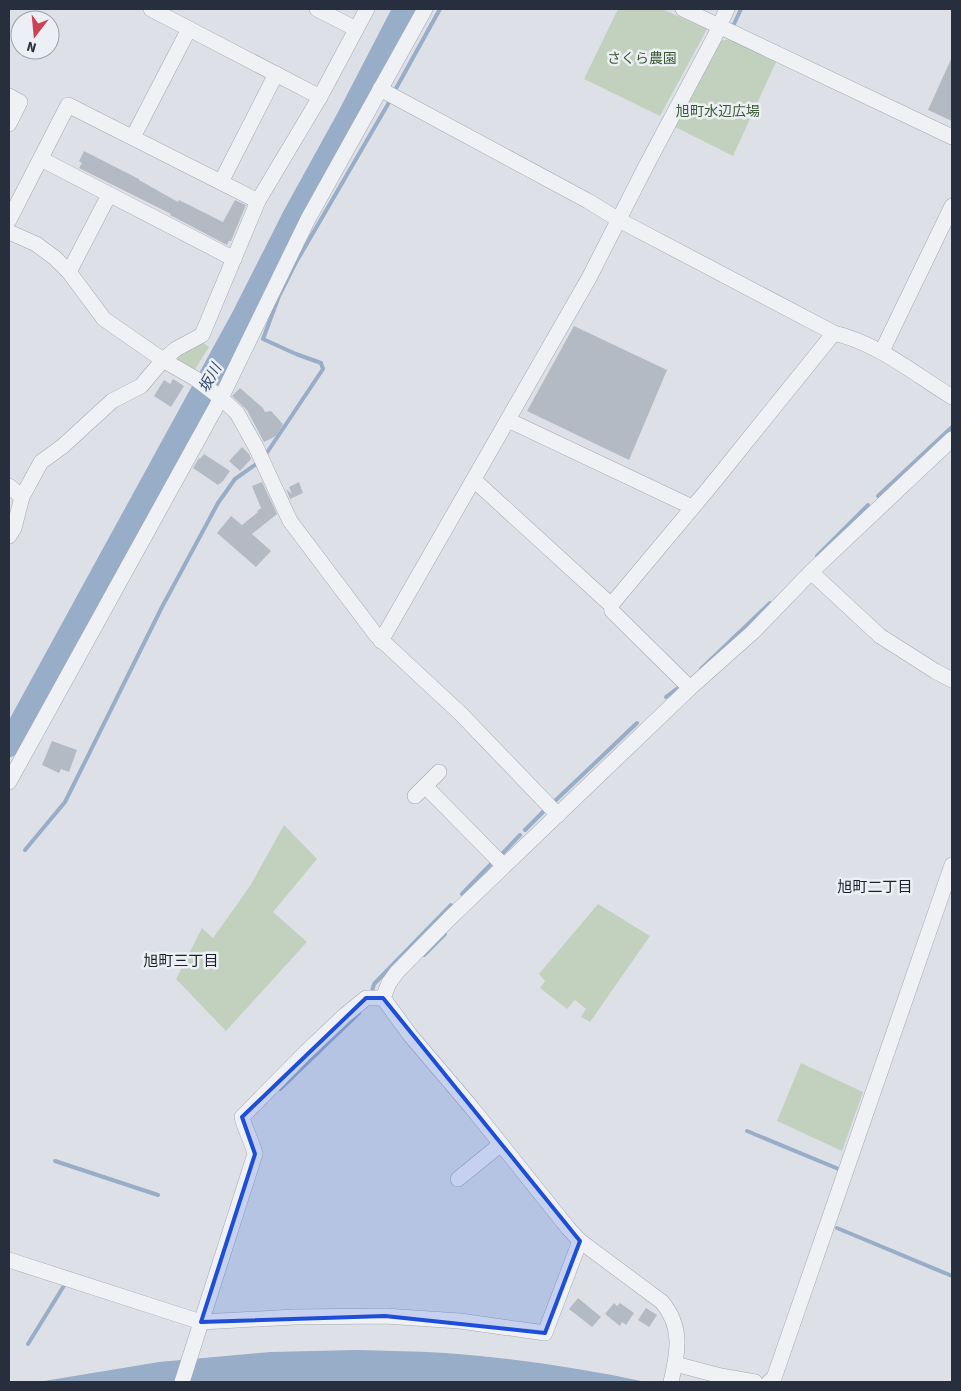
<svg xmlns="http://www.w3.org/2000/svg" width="961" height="1391" font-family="'Source Sans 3','Noto Sans JP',sans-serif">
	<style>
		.green { fill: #c2d1be }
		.water { fill: #98adc7 }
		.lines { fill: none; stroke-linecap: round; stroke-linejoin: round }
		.stream { stroke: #98adc7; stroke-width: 4 }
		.river { stroke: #98adc7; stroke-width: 24 }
		.building { fill: #b4bac4 }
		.minor-casing { stroke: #a3a8b1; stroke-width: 16 }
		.minor { stroke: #f0f1f5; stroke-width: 15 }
		.marked { fill: #1d4ed8; fill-opacity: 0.2; stroke: #1d4ed8; stroke-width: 4; stroke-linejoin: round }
		.labels { text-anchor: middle; stroke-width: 5; stroke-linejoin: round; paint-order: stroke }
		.park-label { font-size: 14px; fill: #3a5934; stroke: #ecf0f5 }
		.water-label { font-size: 15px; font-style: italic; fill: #314c71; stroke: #ecf0f5 }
		.neighbourhood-label { font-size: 15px; fill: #191f2e; stroke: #ecf0f5 }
	</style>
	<rect width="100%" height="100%" fill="#dde1e7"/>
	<g class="green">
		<polygon points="618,9 662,9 707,29 660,116 584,79"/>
		<polygon points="730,39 776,62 733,156 673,126 719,41"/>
		<polygon points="203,343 209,347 194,371 177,362 178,356"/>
		<polygon points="284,825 317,859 273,912 307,942 226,1031 176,979 202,928 213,938 250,886"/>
		<polygon points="598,904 650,936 590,1022 581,1017 586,1009 575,1000 567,1009 540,988 545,981 539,974"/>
		<polygon points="801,1063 863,1092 842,1151 777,1121"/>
	</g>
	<path class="water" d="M356,1350c30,1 59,1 89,3 67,5 135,15 201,29h-608l121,-20 111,-10z"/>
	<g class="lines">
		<g class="stream">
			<polyline points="734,24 741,9"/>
			<polyline points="394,92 440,9"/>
			<polyline points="264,457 323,369 321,363 296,354 263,339 279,296 295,264 391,99"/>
			<polyline points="878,496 952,427"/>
			<polyline points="817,556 868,505"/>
			<polyline points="701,669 770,603"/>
			<polyline points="666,697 682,685"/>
			<polyline points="556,800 637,723"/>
			<polyline points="525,830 544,811"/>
			<polyline points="25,850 65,802 162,607 218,503 235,479 259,462"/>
			<polyline points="502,854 520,835"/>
			<polyline points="462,894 492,863"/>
			<polyline points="424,955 445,934"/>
			<polyline points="371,995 374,984 451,905"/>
			<polyline points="280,1089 359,1013"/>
			<polyline points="747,1131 841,1170"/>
			<polyline points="55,1161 158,1195"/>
			<polyline points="837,1228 952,1276"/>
			<polyline points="28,1344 65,1284"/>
		</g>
		<polyline class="river" points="9,745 244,316 295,215 349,117 405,9"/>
	</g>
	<g class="building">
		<polygon points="952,57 952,121 928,110"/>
		<polygon points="84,151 139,179 139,180 178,202 179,200 223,222 235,200 246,205 231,241 229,241 227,245 170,215 171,214 79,168 82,163 79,161"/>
		<polygon points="574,326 667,370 629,460 527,411"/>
		<polygon points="173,379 184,386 171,407 154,396 164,380 170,384"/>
		<polygon points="240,388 263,408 265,412 271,411 283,424 276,436 264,442 247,410 232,396"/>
		<polygon points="242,447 249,454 251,459 240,471 229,461"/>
		<polygon points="204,454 230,471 223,481 218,485 193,468 199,458 200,459"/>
		<polygon points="262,482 277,514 252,534 271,551 256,567 217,533 231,516 242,525 258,512 257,511 261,508 252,486"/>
		<polygon points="299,482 303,493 290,499 286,489 292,494 289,487"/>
		<polygon points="52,741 77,750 69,772 61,769 59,773 42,765"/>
		<polygon points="578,1298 601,1317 592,1327 569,1309"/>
		<polygon points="614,1303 617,1306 620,1303 634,1313 626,1325 622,1322 620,1326 605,1314"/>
		<polygon points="646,1308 657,1315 649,1327 638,1320"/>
	</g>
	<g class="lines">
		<g class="minor-casing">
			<g id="minor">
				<polyline points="151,9 320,97"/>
				<polyline points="317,9 356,29"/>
				<polyline points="683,9 952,137"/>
				<path d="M380,89l208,112 31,19 215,113c45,11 79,40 118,64"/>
				<polyline points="9,96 20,102 9,124"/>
				<polyline points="133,137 189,29"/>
				<polyline points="41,159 234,259"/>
				<polyline points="221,182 276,74"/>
				<polyline points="9,220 68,105 258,201"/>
				<polyline points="9,232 36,244 55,258 69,272 104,319 163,360 196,379 221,398 237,413 256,447 290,521 376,635 461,714 558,815"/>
				<polyline points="69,272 109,195"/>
				<polyline points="882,351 952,206"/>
				<polyline points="508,420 692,507"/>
				<polyline points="474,480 611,605 612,611 690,688"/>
				<polyline points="9,486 22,497"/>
				<polyline points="9,536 14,528 22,497 41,462 63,446 112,401 141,386 163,360 176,349 202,335 258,201 320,97 367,9"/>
				<polyline points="811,572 880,636 935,671 952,680"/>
				<polyline points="611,605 709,488 834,333"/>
				<polyline points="381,641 589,278 646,166 714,38 727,9"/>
				<polyline points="9,782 221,398 308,219 425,9"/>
				<polyline points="425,786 504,866"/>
				<polyline points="415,796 439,772"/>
				<polyline points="458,1179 501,1144"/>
				<polyline points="9,1260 201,1322 294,1317 385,1316 460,1321 545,1333 580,1241"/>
				<polyline points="675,1364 721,1376 755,1382"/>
				<path d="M182,1382l73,-228c-3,-13 -10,-24 -13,-37l63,-64 39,-37 22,-18h17"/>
				<path d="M671,1382c7,-29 12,-55 -9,-80l-82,-61 -12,-13 -96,-120 -62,-73 -27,-37 6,-15 8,-11 53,-54 240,-230 63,-56 58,-60 141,-133"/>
				<polyline points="769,1382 774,1378 791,1329 952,865"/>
			</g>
		</g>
		<use href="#minor" class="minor"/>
	</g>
	<path class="marked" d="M366,998h17l197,243 -35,92 -160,-17 -184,6 54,-168 -13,-37z"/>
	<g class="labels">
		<g class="park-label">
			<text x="642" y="63">さくら農園</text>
			<text x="718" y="116">旭町水辺広場</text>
		</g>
		<g class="water-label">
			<text transform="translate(210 378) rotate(-61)" y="5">坂川</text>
		</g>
		<g class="neighbourhood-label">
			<text x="875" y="892">旭町二丁目</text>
			<text x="181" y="966">旭町三丁目</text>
		</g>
	</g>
	<rect width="961" height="1391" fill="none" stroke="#272e3d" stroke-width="20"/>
	<g transform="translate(35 35) rotate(196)"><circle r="24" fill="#ecf0f5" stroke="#9da2ab"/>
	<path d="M0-4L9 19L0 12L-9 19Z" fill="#cd4152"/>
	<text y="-8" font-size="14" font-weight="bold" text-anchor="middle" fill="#272e3d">N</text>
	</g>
</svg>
